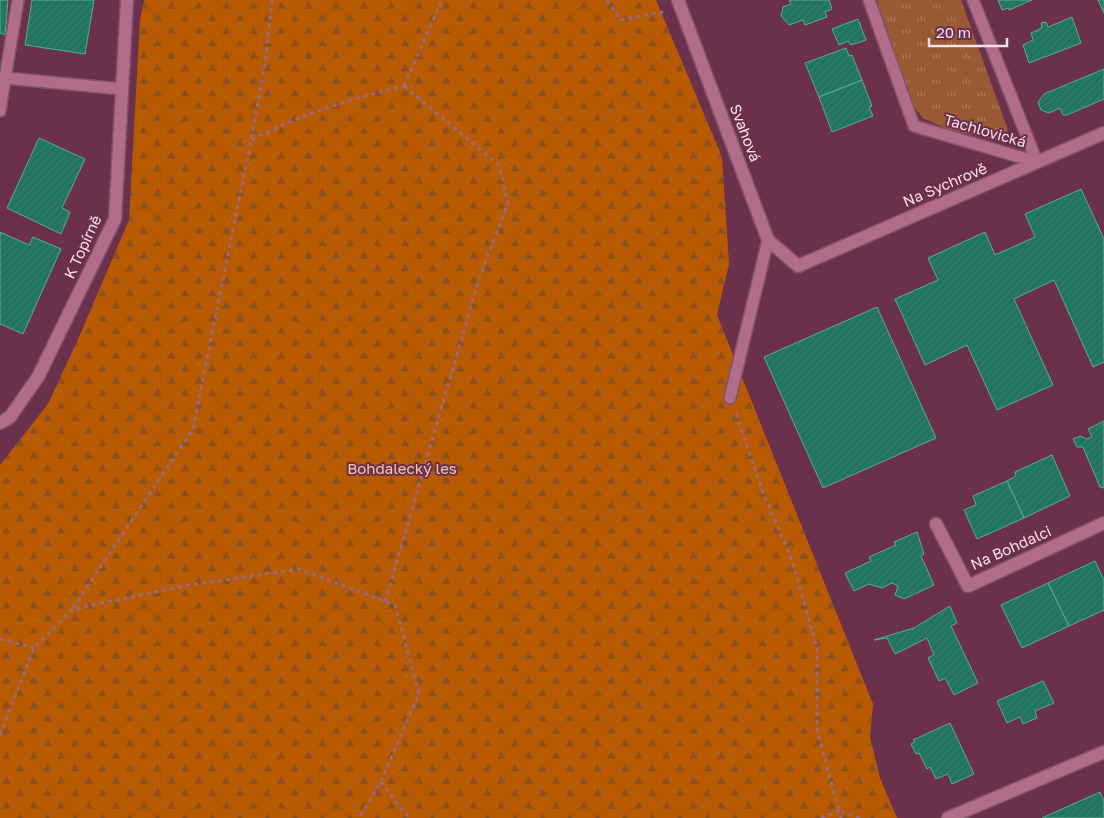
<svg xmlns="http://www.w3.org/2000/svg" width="1104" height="818" font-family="'Golos Text',sans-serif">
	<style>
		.forest { fill: url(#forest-firs) }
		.park { fill: url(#park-tufts) }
		.building { fill: url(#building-hatch); stroke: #57ad94 }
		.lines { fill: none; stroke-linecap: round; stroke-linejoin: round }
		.lane-casing { stroke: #825169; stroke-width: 14 }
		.street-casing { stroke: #825169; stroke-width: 15 }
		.path { stroke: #9a697f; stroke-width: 3; stroke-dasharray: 4 4; stroke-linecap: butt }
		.lane { stroke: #af6d89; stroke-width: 11 }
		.street { stroke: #af6d89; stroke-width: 12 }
		.labels { text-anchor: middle; stroke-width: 4; stroke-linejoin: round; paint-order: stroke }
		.street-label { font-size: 15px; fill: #fddfeb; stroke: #6b304b }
		.park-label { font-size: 15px; fill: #f8c6a8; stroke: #6b304b }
	</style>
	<defs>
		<pattern id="forest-firs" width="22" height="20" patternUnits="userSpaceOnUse" patternTransform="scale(1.25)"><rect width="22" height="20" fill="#b75a02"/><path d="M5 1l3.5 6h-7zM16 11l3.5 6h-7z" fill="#8c511d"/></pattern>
		<pattern id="park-tufts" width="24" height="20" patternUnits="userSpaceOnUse" patternTransform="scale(1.25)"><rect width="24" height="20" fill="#985a32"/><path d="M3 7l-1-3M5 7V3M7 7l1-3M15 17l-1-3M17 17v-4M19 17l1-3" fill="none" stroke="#ac795a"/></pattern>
		<pattern id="building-hatch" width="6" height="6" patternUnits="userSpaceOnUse" patternTransform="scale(1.25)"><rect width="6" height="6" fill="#207c66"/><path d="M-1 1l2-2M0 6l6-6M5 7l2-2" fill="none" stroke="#346258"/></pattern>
	</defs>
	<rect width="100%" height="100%" fill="#6b304b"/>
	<polygon class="forest" points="144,0 656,0 722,157 729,264 717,315 873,704 870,737 880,778 897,818 0,818 0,465 48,404 79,337 129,220 140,20"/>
	<polygon class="park" points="877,0 961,0 1007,127 1008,139 999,141 947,129 923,118 906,97"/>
	<g class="building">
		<polygon points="0,0 8,0 5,35 0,33"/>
		<polygon points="32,0 94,0 85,54 25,45"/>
		<polygon points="789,0 829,0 832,9 825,12 827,17 805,25 803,20 789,25 781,16 783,7 791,4"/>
		<polygon points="998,0 1032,0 1009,10 1008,8 1002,10"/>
		<polygon points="1098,0 1104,0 1104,13"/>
		<polygon points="1072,17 1081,43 1029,63 1023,45 1033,40 1031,33 1042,28 1041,23 1046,22 1048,27"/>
		<polygon points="858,19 866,40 851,45 848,41 839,45 832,29"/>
		<polygon points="846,48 849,56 852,55 862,80 819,97 805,63"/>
		<polygon points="1104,69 1104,99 1067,115 1063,115 1060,108 1049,113 1041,110 1038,102 1044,94"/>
		<polygon points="862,80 872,106 869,107 873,116 832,132 819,97"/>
		<polygon points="39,138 85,159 62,208 70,212 61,234 7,208"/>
		<polygon points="1081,189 1104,239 1104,362 1093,367 1054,280 1014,299 1053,385 997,410 967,345 925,365 895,299 938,280 928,258 985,232 995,255 1035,237 1025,214"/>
		<polygon points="0,232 29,245 33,237 61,249 23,334 0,324"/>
		<polygon points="877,307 936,438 823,488 764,357"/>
		<polygon points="1104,421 1104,488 1100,487 1083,447 1077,447 1073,439 1081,436 1086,439 1092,437 1088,429"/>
		<polygon points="1052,455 1070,496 1024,518 1007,481 1016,476 1015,472"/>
		<polygon points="1007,481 1024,518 977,539 964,510 976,505 973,496"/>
		<polygon points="917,532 924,554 921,556 934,585 904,599 895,595 898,586 892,583 882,588 869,584 854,591 845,573 871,561 869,557 896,545 894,542"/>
		<polygon points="1095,561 1104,580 1104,610 1069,626 1048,583"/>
		<polygon points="1048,583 1069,626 1022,648 1001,605"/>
		<polygon points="950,606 957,623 951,626 978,683 954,695 945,678 939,681 928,658 934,655 927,638 895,654 887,638 874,640 914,628"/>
		<polygon points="1043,681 1054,703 1035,711 1037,718 1023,724 1020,717 1007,723 997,701"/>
		<polygon points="950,723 974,774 952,784 948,774 936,779 930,767 927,769 919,753 916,754 911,744 915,742 913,740"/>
		<polygon points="1100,792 1104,801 1104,818 1042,818"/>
	</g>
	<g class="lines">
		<g class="lane-casing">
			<g id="lane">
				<polyline points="869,0 914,126 1037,162 973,0"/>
				<polyline points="5,78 18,0"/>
				<polyline points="0,111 5,78 122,89"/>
				<polyline points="730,398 768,240"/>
			</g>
		</g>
		<g class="street-casing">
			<g id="street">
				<polyline points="678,0 768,240 798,266 1104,133"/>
				<polyline points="0,423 10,417 38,377 115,219 127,0"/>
				<polyline points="936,524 968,586 1104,523"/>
				<polyline points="948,818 1104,752"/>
			</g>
		</g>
		<g class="path">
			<polyline points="607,0 621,20 663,12"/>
			<polyline points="404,86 442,0"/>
			<path d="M252,140c48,-26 98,-41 152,-54"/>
			<polyline points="736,414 763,493 792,560 817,648 817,730 839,811 861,818"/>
			<polyline points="385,602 478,282 508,203 499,165 404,86"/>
			<polyline points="73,608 193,429 251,140 265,64 272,0"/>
			<polyline points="0,639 34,648"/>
			<polyline points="0,735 34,648 73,609 190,585 299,569 395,605 419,693 381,782 359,818"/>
			<polyline points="381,782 409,818"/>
			<polyline points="821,818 839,811 841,818"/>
		</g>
		<use href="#lane" class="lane"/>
		<use href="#street" class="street"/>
	</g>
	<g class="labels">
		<g class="street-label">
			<text transform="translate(985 131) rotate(16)" y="5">Tachlovická</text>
			<text transform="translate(745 133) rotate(69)" y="5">Svahová</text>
			<text transform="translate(945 185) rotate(-23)" y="5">Na Sychrově</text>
			<text transform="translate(83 247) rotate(-65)" y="5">K Topírně</text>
			<text transform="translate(1011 548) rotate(-24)" y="5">Na Bohdalci</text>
		</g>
		<g class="park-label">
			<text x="402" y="474">Bohdalecký les</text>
		</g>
	</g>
	<path d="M929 38v8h78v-8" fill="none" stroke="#fddfeb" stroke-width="2.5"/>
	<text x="936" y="38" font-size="15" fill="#fddfeb" stroke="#6b304b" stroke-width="4" paint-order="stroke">20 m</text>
</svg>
